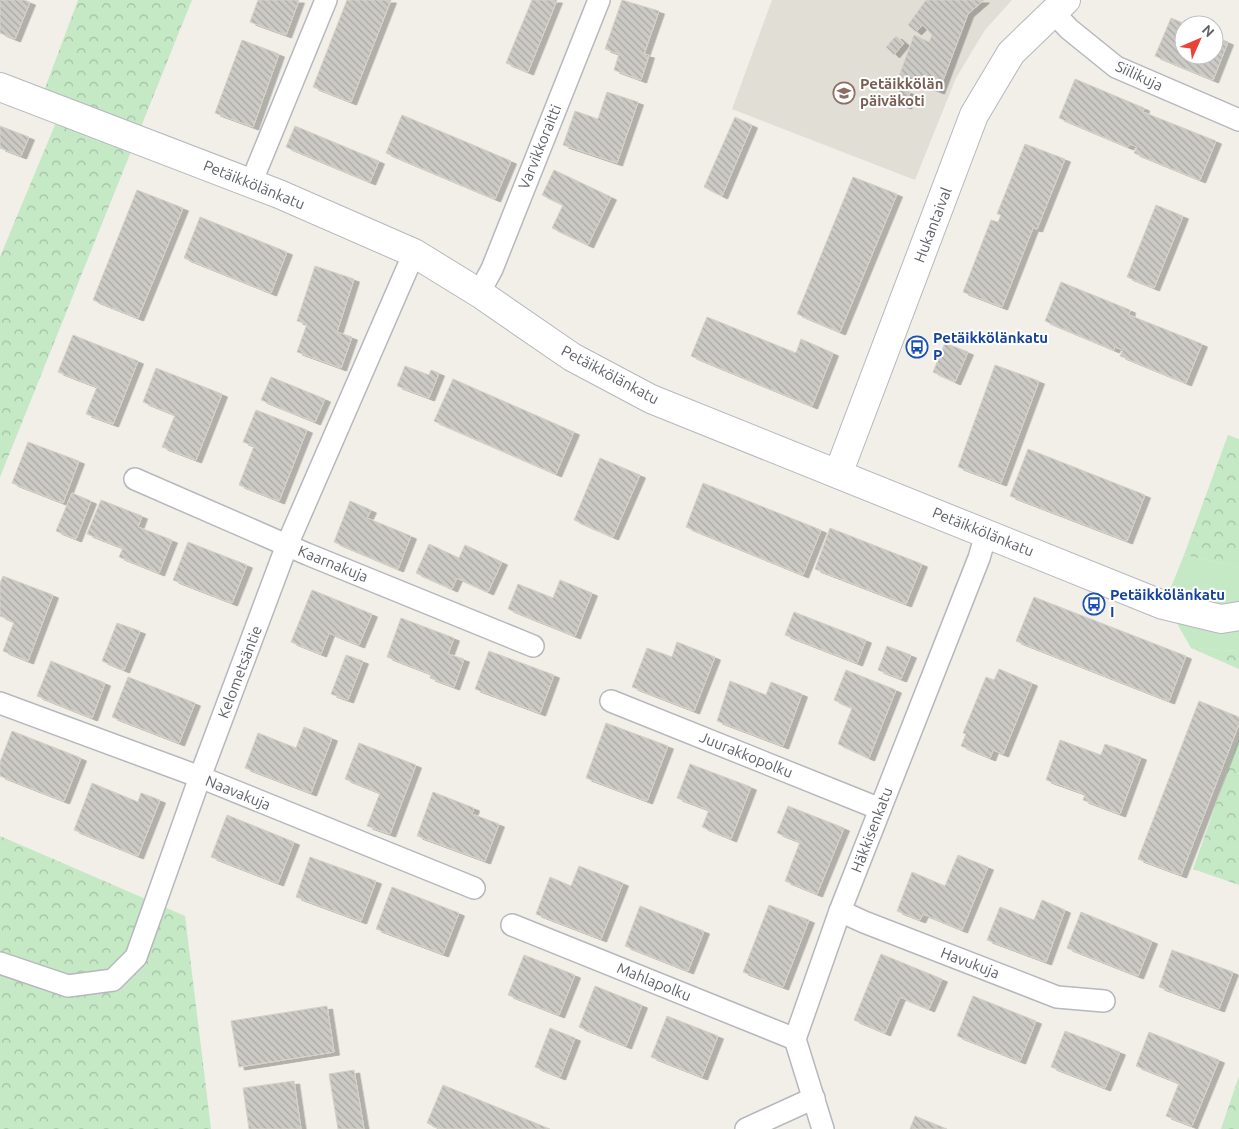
<svg xmlns="http://www.w3.org/2000/svg" width="1239" height="1129" font-family="Ubuntu,sans-serif">
	<style>
		.education { fill: #e1ded6 }
		.green { fill: #c5e8c5 }
		.forest { fill: url(#forest-crowns) }
		.building { fill: url(#building-back-hatch); stroke: #d6d1c6; filter: url(#shadow) }
		.lines { fill: none; stroke-linecap: round; stroke-linejoin: round }
		.minor-casing { stroke: #b5b8bc; stroke-width: 24 }
		.tertiary-casing { stroke: #b5b8bc; stroke-width: 30 }
		.minor { stroke: #fff; stroke-width: 21 }
		.tertiary { stroke: #fff; stroke-width: 28 }
		.labels { text-anchor: middle; stroke-width: 4; stroke-linejoin: round; paint-order: stroke }
		.street-label { font-size: 15px; fill: #5f6368; stroke: #fff }
		.education-label { font-size: 15px; font-weight: bold; fill: #785e54; stroke: #fff; text-anchor: start }
		.transit-label { font-size: 15px; font-weight: bold; fill: #164399; stroke: #fff; text-anchor: start }
	</style>
	<defs>
		<pattern id="forest-crowns" width="20" height="18" patternUnits="userSpaceOnUse" patternTransform="scale(1.25)"><rect width="20" height="18" fill="#c5e8c5"/><path d="M2 6a3 3 0 1 1 6 0M12 15a3 3 0 1 1 6 0" fill="none" stroke="#a3c0a4"/></pattern>
		<pattern id="building-back-hatch" width="6" height="6" patternUnits="userSpaceOnUse" patternTransform="scale(1.25)"><rect width="6" height="6" fill="#cccac5"/><path d="M-1 5l2 2M0 0l6 6M5-1l2 2" fill="none" stroke="#a9a8a4"/></pattern>
		<filter id="shadow"><feDropShadow dx="5.5" dy="3" stdDeviation="0" flood-color="#0004"/></filter>
	</defs>
	<rect width="100%" height="100%" fill="#f1efe8"/>
	<polygon class="education" points="772,0 1012,0 985,30 956,78 915,180 732,109"/>
	<polygon class="green" points="1184,555 1239,567 1239,651 1191,648 1165,602"/>
	<g class="forest">
		<polygon points="78,0 192,0 0,477 0,257 62,108 41,99"/>
		<polygon points="1228,435 1239,439 1239,567 1184,555"/>
		<polygon points="1191,648 1239,651 1239,669"/>
		<polygon points="1239,739 1239,885 1193,869"/>
		<polygon points="0,836 185,916 211,1129 0,1129"/>
		<polygon points="1239,1076 1239,1129 1221,1129"/>
	</g>
	<g class="building">
		<polygon points="0,0 24,0 30,2 15,39 0,33"/>
		<polygon points="258,0 299,0 286,35 250,22"/>
		<polygon points="347,0 391,0 351,102 313,87"/>
		<polygon points="532,0 557,0 528,72 506,63"/>
		<polygon points="622,0 659,11 644,54 649,55 641,80 614,70 619,54 605,49"/>
		<polygon points="926,0 984,0 968,14 939,91 899,76 914,35 929,42 932,35 923,25 916,32 908,25"/>
		<polygon points="1171,18 1188,25 1184,25 1184,55 1214,55 1214,36 1228,42 1213,80 1155,56"/>
		<polygon points="896,36 904,43 894,55 886,47"/>
		<polygon points="242,40 279,54 253,127 215,113"/>
		<polygon points="1075,79 1144,108 1143,112 1216,141 1200,180 1134,153 1137,147 1130,144 1128,147 1059,118"/>
		<polygon points="900,89 910,92 906,106 895,102"/>
		<polygon points="607,92 638,102 617,163 563,145 575,111 598,119"/>
		<polygon points="402,115 511,161 495,199 386,153"/>
		<polygon points="735,117 752,125 722,196 704,187"/>
		<polygon points="0,126 29,137 21,156 0,148"/>
		<polygon points="295,126 379,161 370,182 286,147"/>
		<polygon points="1025,144 1065,159 1037,229 1033,228 1002,307 963,292 991,220 998,222 1001,215 997,214"/>
		<polygon points="554,170 611,197 588,245 552,228 563,205 542,195"/>
		<polygon points="853,177 897,194 840,332 797,314"/>
		<polygon points="137,190 183,208 138,318 93,300"/>
		<polygon points="1156,205 1183,216 1154,288 1127,277"/>
		<polygon points="200,217 287,252 271,293 184,258"/>
		<polygon points="315,266 354,279 337,332 352,337 341,368 297,352 307,324 297,321"/>
		<polygon points="1061,282 1130,310 1129,315 1202,344 1186,383 1120,356 1123,350 1115,347 1114,350 1045,321"/>
		<polygon points="707,317 796,353 801,339 833,353 812,406 691,356"/>
		<polygon points="73,335 138,361 113,424 86,414 97,387 58,372"/>
		<polygon points="945,343 968,352 955,382 933,372"/>
		<polygon points="995,365 1039,381 1001,483 958,467"/>
		<polygon points="405,366 429,375 431,370 439,373 429,398 397,386"/>
		<polygon points="156,368 222,394 196,460 162,447 175,415 143,402"/>
		<polygon points="271,377 325,399 315,422 261,400"/>
		<polygon points="453,379 574,432 556,474 434,421"/>
		<polygon points="256,410 307,430 279,501 239,485 254,446 243,442"/>
		<polygon points="28,442 79,461 63,503 12,483"/>
		<polygon points="1028,449 1145,495 1127,541 1010,496"/>
		<polygon points="600,458 640,475 613,537 574,520"/>
		<polygon points="703,483 821,530 803,575 686,527"/>
		<polygon points="72,493 91,501 76,539 56,531"/>
		<polygon points="101,500 142,516 138,527 172,540 159,573 119,557 123,548 87,534"/>
		<polygon points="350,501 371,510 367,518 411,536 398,569 334,542"/>
		<polygon points="830,528 922,564 906,604 815,569"/>
		<polygon points="188,542 247,565 232,603 173,580"/>
		<polygon points="429,544 459,558 465,545 502,562 488,592 457,578 452,589 416,573"/>
		<polygon points="3,576 53,595 28,661 3,651 14,622 0,616 0,583"/>
		<polygon points="560,580 592,593 575,636 508,609 518,584 553,598"/>
		<polygon points="312,590 372,614 359,645 329,633 321,654 291,642"/>
		<polygon points="1034,597 1186,656 1169,701 1016,641"/>
		<polygon points="794,612 866,640 857,663 785,635"/>
		<polygon points="401,618 454,638 448,654 464,659 454,687 430,678 431,674 387,657"/>
		<polygon points="117,623 140,631 124,670 102,661"/>
		<polygon points="677,642 715,657 694,711 632,687 647,648 672,657"/>
		<polygon points="887,646 911,655 901,679 878,670"/>
		<polygon points="489,651 554,675 540,713 475,689"/>
		<polygon points="346,655 363,661 348,700 331,694"/>
		<polygon points="51,661 105,683 92,718 37,696"/>
		<polygon points="999,669 1032,683 1003,754 993,750 990,758 961,746 966,734 963,733 986,677 994,680"/>
		<polygon points="846,670 896,690 869,758 838,744 852,708 834,700"/>
		<polygon points="128,677 195,703 179,743 112,717"/>
		<polygon points="730,681 766,695 771,682 802,694 783,746 717,721"/>
		<polygon points="1199,701 1239,717 1239,724 1181,875 1138,859"/>
		<polygon points="606,723 668,746 647,801 586,778"/>
		<polygon points="304,727 332,738 311,793 245,768 258,733 296,748"/>
		<polygon points="12,731 81,758 64,801 0,776 0,762"/>
		<polygon points="1060,740 1101,755 1105,744 1141,757 1120,814 1083,800 1085,794 1046,780"/>
		<polygon points="359,743 416,765 390,834 367,826 380,793 345,779"/>
		<polygon points="690,764 751,787 731,839 702,827 709,810 677,798"/>
		<polygon points="92,783 138,802 141,793 160,800 138,856 74,830"/>
		<polygon points="433,792 474,808 472,814 499,824 485,861 417,836"/>
		<polygon points="788,806 844,828 817,894 785,881 800,842 777,833"/>
		<polygon points="227,815 294,842 278,883 211,857"/>
		<polygon points="958,855 988,867 962,930 923,914 920,920 897,911 912,872 945,886"/>
		<polygon points="310,857 376,881 361,921 296,897"/>
		<polygon points="579,866 623,883 601,939 536,914 550,877 571,886"/>
		<polygon points="392,887 459,913 443,954 376,929"/>
		<polygon points="1042,900 1065,910 1046,962 987,940 1000,907 1034,920"/>
		<polygon points="769,905 809,920 783,987 743,972"/>
		<polygon points="640,906 704,931 688,971 625,946"/>
		<polygon points="1081,912 1152,941 1138,976 1067,948"/>
		<polygon points="1172,950 1233,972 1219,1009 1159,987"/>
		<polygon points="881,954 942,979 929,1009 900,997 885,1033 854,1020"/>
		<polygon points="524,955 575,975 559,1015 508,995"/>
		<polygon points="595,986 642,1005 626,1046 579,1027"/>
		<polygon points="973,996 1036,1021 1020,1061 957,1036"/>
		<polygon points="327,1006 334,1052 239,1067 231,1021"/>
		<polygon points="667,1016 718,1036 702,1077 651,1057"/>
		<polygon points="550,1028 575,1038 560,1077 535,1067"/>
		<polygon points="1065,1031 1120,1052 1105,1088 1051,1067"/>
		<polygon points="1149,1032 1219,1060 1192,1126 1166,1116 1179,1083 1136,1066"/>
		<polygon points="354,1070 364,1129 338,1129 329,1074"/>
		<polygon points="294,1081 301,1129 249,1129 243,1088"/>
		<polygon points="443,1085 550,1129 441,1129 427,1123"/>
		<polygon points="915,1116 947,1129 910,1129"/>
	</g>
	<g class="lines">
		<g class="minor-casing">
			<g id="minor">
				<polyline points="1053,12 1069,29 1116,67 1239,120"/>
				<polyline points="251,183 326,0"/>
				<polyline points="479,293 492,269 599,0"/>
				<polyline points="135,479 307,554 533,646"/>
				<polyline points="611,701 880,809"/>
				<polyline points="0,703 200,777 474,888"/>
				<polyline points="840,911 864,922 1057,997 1104,1001"/>
				<polyline points="512,925 795,1039"/>
				<polyline points="0,963 68,986 113,980 136,957 200,777 287,545 414,253"/>
				<polyline points="746,1129 814,1098"/>
				<polyline points="823,1129 795,1039 840,911 979,558 986,534"/>
			</g>
		</g>
		<g class="tertiary-casing">
			<g id="tertiary">
				<polyline points="0,87 279,194 414,253 479,293 572,357 651,399 1163,605 1221,619 1239,616"/>
				<polyline points="838,474 974,115 1011,53 1066,0"/>
			</g>
		</g>
		<use href="#minor" class="minor"/>
		<use href="#tertiary" class="tertiary"/>
	</g>
	<defs>
		<g id="school-ring" transform="scale(1.125)"><circle r="9.5" fill="#fff" stroke="#8d6e63" stroke-width="1.5"/><path d="M0-5L7-2L0 1L-7-2ZM-4 1L0 2.5L4 1V4Q0 6-4 4Z" fill="#8d6e63"/></g>
		<g id="bus-ring" transform="scale(1.125)"><circle r="9.5" fill="#fff" stroke="#1a4fb4" stroke-width="1.5"/><path d="M-5-6H5V4H4V6H2V4H-2V6H-4V4H-5ZM-3.5-4V0h7V-4ZM-3.5 1.2v1.5H-2V1.2ZM2 1.2v1.5H3.5V1.2Z" fill="#1a4fb4"/></g>
	</defs>
	<g fill-rule="evenodd">
		<use href="#school-ring" x="844" y="93"/>
		<use href="#bus-ring" x="917" y="347"/>
		<use href="#bus-ring" x="1094" y="604"/>
	</g>
	<g class="labels">
		<g class="street-label">
			<text transform="translate(1139 76) rotate(25)" y="5">Siilikuja</text>
			<text transform="translate(540 147) rotate(-68)" y="5">Varvikkoraitti</text>
			<text transform="translate(254 185) rotate(22)" y="5">Petäikkölänkatu</text>
			<text transform="translate(933 225) rotate(-69)" y="5">Hukantaival</text>
			<text transform="translate(610 375) rotate(28)" y="5">Petäikkölänkatu</text>
			<text transform="translate(983 532) rotate(22)" y="5">Petäikkölänkatu</text>
			<text transform="translate(333 564) rotate(22)" y="5">Kaarnakuja</text>
			<text transform="translate(240 672) rotate(-69)" y="5">Kelometsäntie</text>
			<text transform="translate(746 755) rotate(22)" y="5">Juurakkopolku</text>
			<text transform="translate(238 793) rotate(22)" y="5">Naavakuja</text>
			<text transform="translate(872 830) rotate(-69)" y="5">Häkkisenkatu</text>
			<text transform="translate(970 963) rotate(21)" y="5">Havukuja</text>
			<text transform="translate(654 982) rotate(22)" y="5">Mahlapolku</text>
		</g>
		<g class="education-label">
			<text x="860" y="89">Petäikkölän<tspan x="860" dy="17">päiväkoti</tspan></text>
		</g>
		<g class="transit-label">
			<text x="933" y="343">Petäikkölänkatu<tspan x="933" dy="17">P</tspan></text>
			<text x="1110" y="600">Petäikkölänkatu<tspan x="1110" dy="17">I</tspan></text>
		</g>
	</g>
	<g transform="translate(1199 40) rotate(45)"><circle r="24" fill="#ffffff" stroke="#bfc1c3"/>
	<path d="M0-4L9 19L0 12L-9 19Z" fill="#ea4335"/>
	<text y="-8" font-size="14" font-weight="bold" text-anchor="middle" fill="#5f6368">N</text>
	</g>
</svg>
